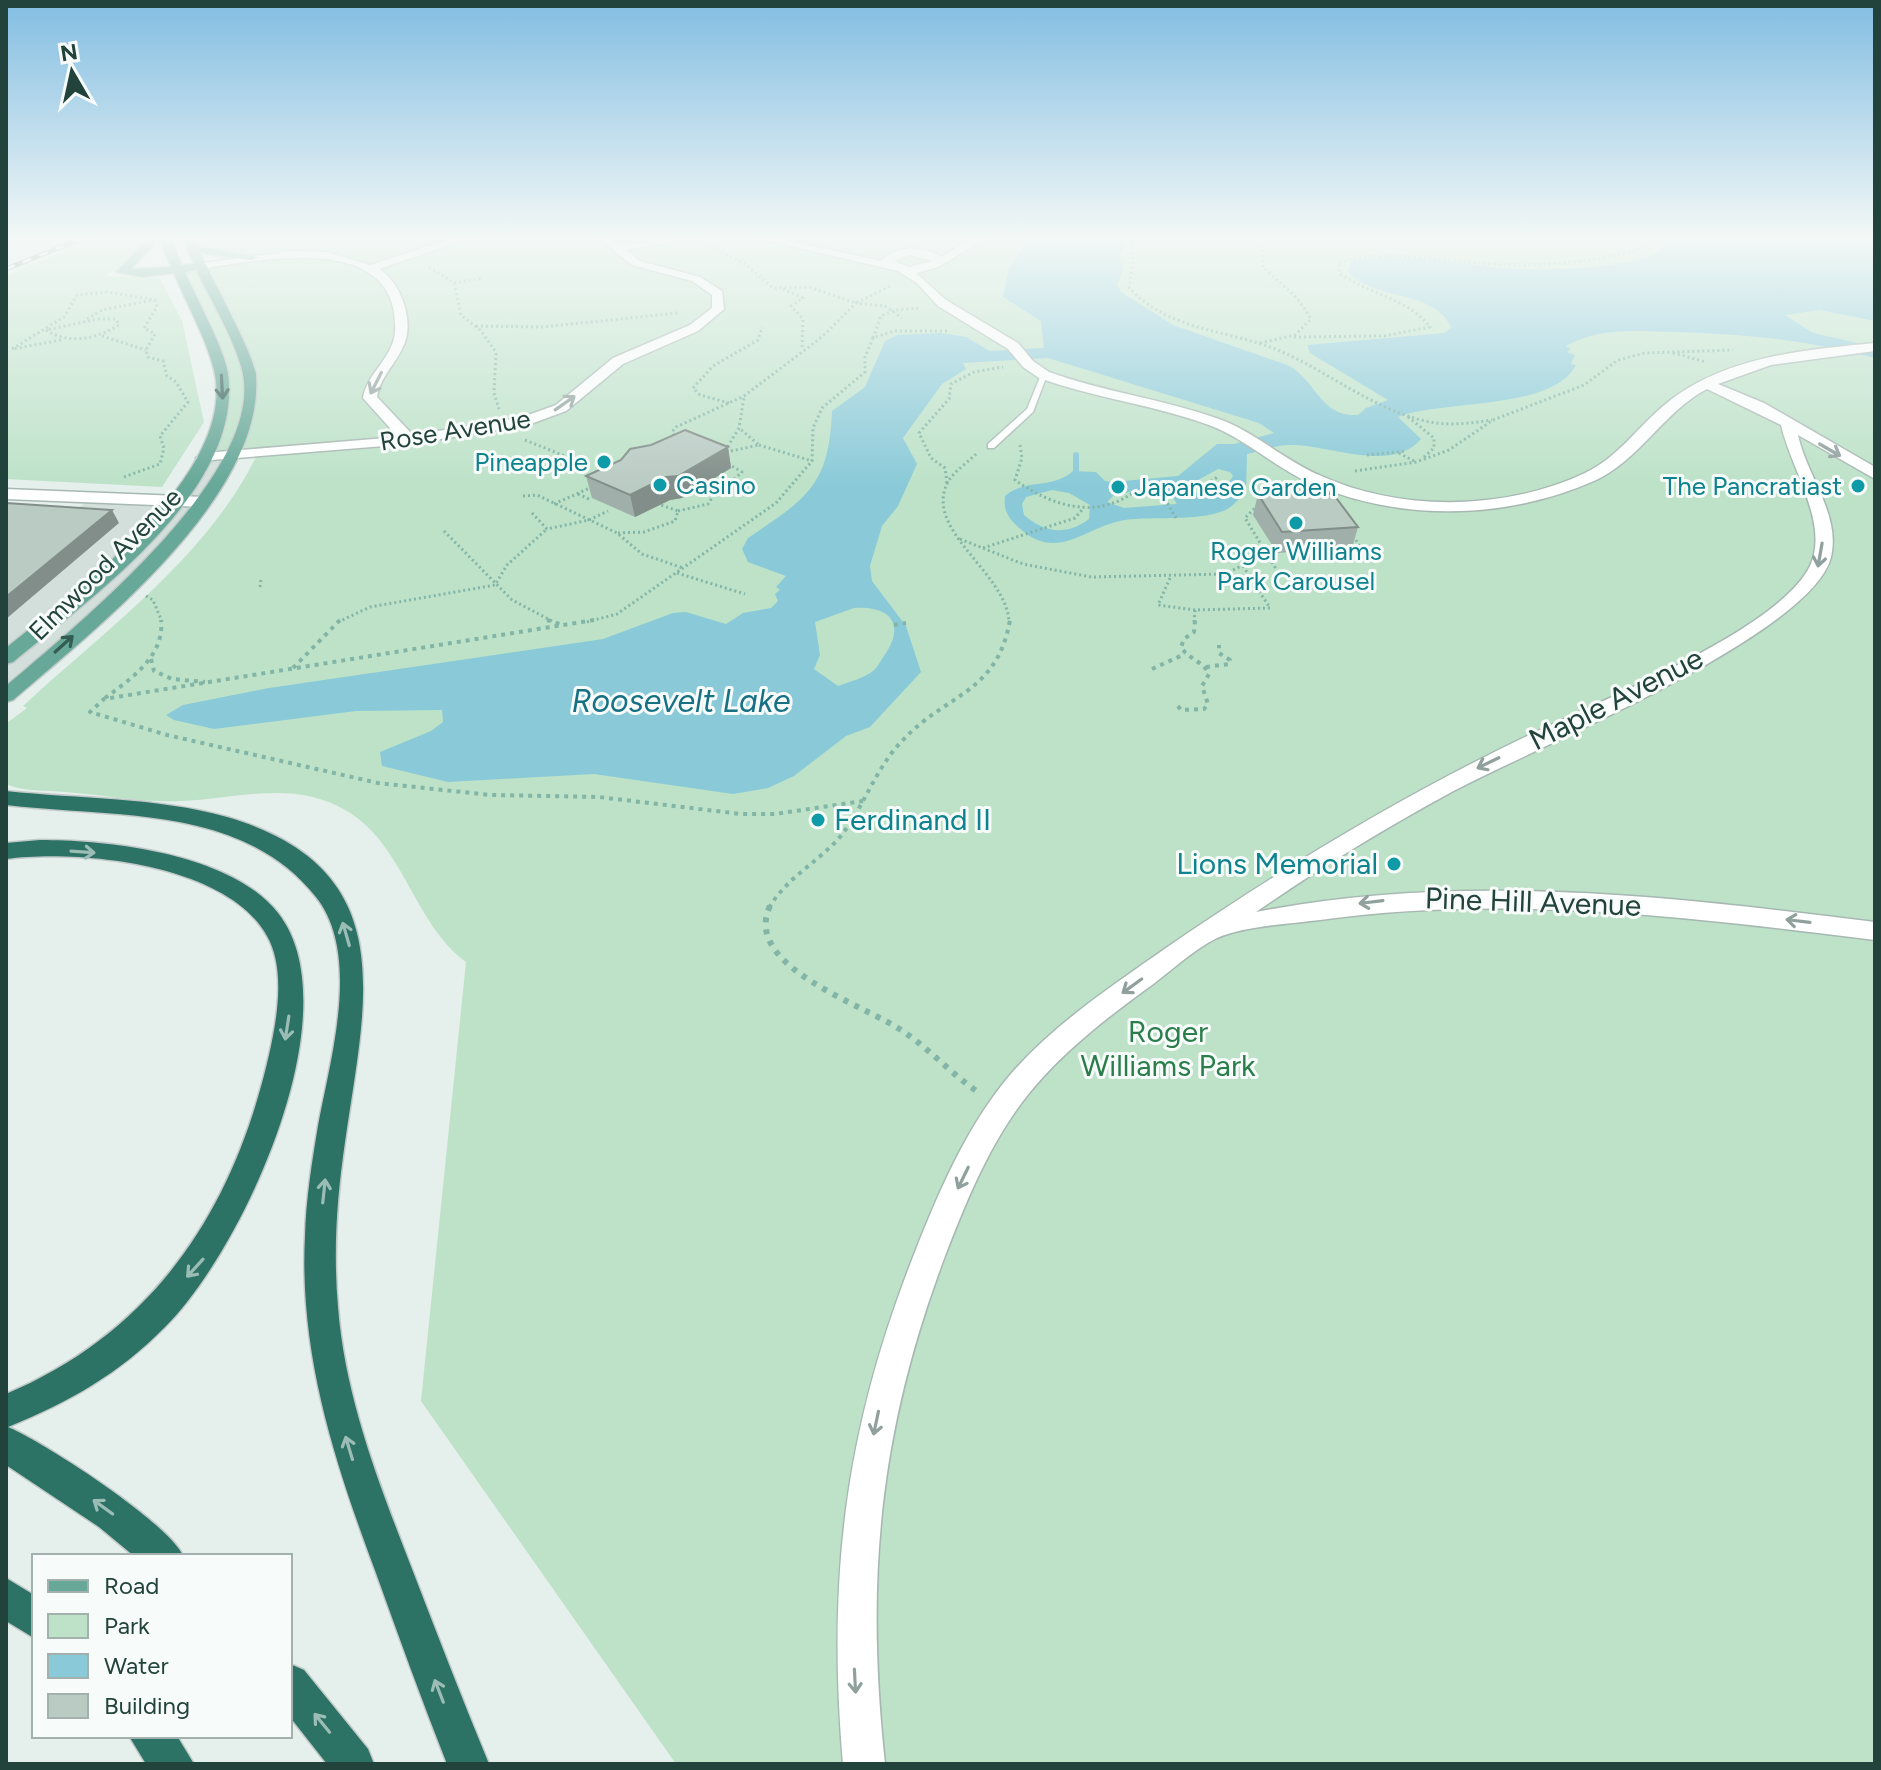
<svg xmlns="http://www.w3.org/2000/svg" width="1881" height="1770" font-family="Figtree,sans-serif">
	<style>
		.built { fill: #d3dfda }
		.green { fill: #bde2c8 }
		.water { fill: #8acad8; fill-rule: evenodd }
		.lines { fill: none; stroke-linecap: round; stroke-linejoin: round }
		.stream { stroke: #8acad8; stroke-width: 6 }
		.service-casing { stroke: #a7b8b3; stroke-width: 3 }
		.minor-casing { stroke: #a7b8b3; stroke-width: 3 }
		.primary-casing { stroke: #c1cac8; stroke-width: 3 }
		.motorway-casing { stroke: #c1cac8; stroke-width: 3 }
		.path-far2 { stroke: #83b5a6; stroke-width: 3; stroke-dasharray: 2 3; stroke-linecap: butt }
		.path-far1 { stroke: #83b5a6; stroke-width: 4; stroke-dasharray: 4 5; stroke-linecap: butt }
		.path { stroke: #83b5a6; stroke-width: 6; stroke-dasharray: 5 7; stroke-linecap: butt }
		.service { fill: #fff; fill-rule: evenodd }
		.minor { fill: #fff; fill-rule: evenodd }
		.primary { fill: #67a898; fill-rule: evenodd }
		.motorway { fill: #2c7265; fill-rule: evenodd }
		.rail-casing { stroke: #5d7e76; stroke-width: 5 }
		.rail { stroke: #f7fbf9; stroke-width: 3; stroke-dasharray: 9; stroke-linecap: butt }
		.wall { fill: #a0afa9 }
		.shaded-wall { fill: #828e89 }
		.building { fill: #bacbc4; stroke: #828e89; stroke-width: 2 }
		.oneway { stroke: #90a19d }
		.oneway2 { stroke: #335c52 }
		.oneway3 { stroke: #9cbdb6 }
		.culture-dot { fill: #0f9aa8; stroke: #f7fbf9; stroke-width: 3 }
		.labels { text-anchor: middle; stroke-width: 6; stroke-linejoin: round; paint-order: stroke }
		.far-street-label { font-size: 26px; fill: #22433b; stroke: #f7fbf9 }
		.far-culture-label { font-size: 26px; fill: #0d838f; stroke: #f7fbf9; text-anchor: end }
		.street-label { font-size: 30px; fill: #22433b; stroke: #f7fbf9 }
		.culture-label { font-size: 30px; fill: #0d838f; stroke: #f7fbf9; text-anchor: start }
		.park-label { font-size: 30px; fill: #297e4b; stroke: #f7fbf9 }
		.water-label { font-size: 32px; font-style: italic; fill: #177185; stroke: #f7fbf9 }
	</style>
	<rect width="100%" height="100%" fill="#e5efeb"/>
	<polygon class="built" points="232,458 207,500 6,702 6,562 28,549 86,502 172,505 208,460"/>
	<g class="green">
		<polygon points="95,237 159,237 125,270 112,271 106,276 160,278 182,321 204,422 162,487 6,479 6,276"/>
		<path d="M206,237h1669v1527h-1199l-255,-363 45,-439c-52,-38 -62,-117 -119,-151 -54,-32 -108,-12 -166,-10 -38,2 -78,-6 -115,-9 -19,-2 -43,0 -60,-8l1,-61 20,-15 -4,-2c81,-75 183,-148 233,-249l-48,3 20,-69 -11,-40 -35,-80 38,-7z"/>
	</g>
	<path class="water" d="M1030,237h95l3,3 -9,15 4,15 -6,15 4,7 52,33 117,41c28,18 31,51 68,49l8,-7 22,-8 -78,-47 -3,-8 138,-12 6,-6c-17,-38 -77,-26 -103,-55l3,-11c56,-11 106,4 161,8 31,2 130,0 151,-21l-1,-11h213v84l-55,-11 -35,5 28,18 62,14v11c-71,-18 -128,-24 -201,-26 -37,-1 -74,-5 -108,14l5,3 -4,3 8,3 -4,9 5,1c-23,46 -137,35 -178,52l23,22c-30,35 -93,5 -131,6 -14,0 -29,6 -43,9l-1,37c-5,5 -11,13 -17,17 -22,14 -77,8 -104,12 -40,6 -67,44 -107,7 -10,-9 -15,-18 -13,-31 20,-18 47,-6 68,-25l23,1 9,9 8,1 65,-6 39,-32h17l40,-11 -15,-10 -211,-65 -85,5 3,6 -24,15 -39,54 14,26 -19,42 -16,20 -12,40 2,15 34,45 15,46 -51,55 -24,9 -52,40 -26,12 -35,6 -139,-20 -146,8 -66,-16 -2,-14 51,-21 12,-9 -1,-12 -86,1 -142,18 -40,-9 -8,-5 17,-10 86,-17 334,-49 70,-26 13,-1 40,12 17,-11 28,-5 7,-7 -3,-7 5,-4 -4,-3 10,-11 -38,-14 -6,-13 6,-11c59,-40 81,-52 84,-127l33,-24 20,-46 12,-6 44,-2 25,4 24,14 54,-3 -3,-27 -38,-24 6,-29zM1218,469l12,3 3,4c-10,17 -27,20 -45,15l3,-7zM1146,488l25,7 6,9 -53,4 -17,-6 6,-6zM1052,490l17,3 21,12 -1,14c-23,17 -44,14 -65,-4l-2,-11 4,-7zM854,608c37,-2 52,16 30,48 -3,4 -7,12 -11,15 -9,7 -24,11 -35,15l-24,-17 6,-14 -5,-33z"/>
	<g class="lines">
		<polyline class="stream" points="1076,455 1076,471"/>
		<g class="service-casing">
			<polygon id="service" points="1044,373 1047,375 1033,412 994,448 988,448 988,444 1027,409 1041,375"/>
		</g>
		<g class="minor-casing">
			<g id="minor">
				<path d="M457,237h17l-95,32c23,14 36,54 24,78 -8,18 -23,30 -26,50l36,38 107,-17 36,-13 57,-47 77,-33 22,-17v-13l-20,-14 -60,-16 -35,-28h12l10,8 78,-8 -70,13 13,11 60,16 22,14 2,18 -26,22 -75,33 -57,47 -38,14 -119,19 -210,17 -3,-3 8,-5 194,-16 -35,-39c4,-25 30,-40 32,-66 6,-101 -132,-73 -194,-63l-4,-5 96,-13 34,1 43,13z"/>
				<path d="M752,237h21l108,24c15,-16 43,-16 60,-4l32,-20h9v4l-44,26 -22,6 30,27 72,43 15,18 16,11c55,20 114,27 170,47 36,13 65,41 100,56 81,37 185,36 266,-2 34,-16 54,-48 83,-71 58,-46 136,-52 207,-59v8l-104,14 -53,19 46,19 111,64v12l-77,-44c8,40 43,79 33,122 -19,79 -307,195 -383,237 -66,36 -130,75 -192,118 207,-40 412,-16 619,10v18c-186,-23 -369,-46 -555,-20 -32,4 -75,6 -103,18 -25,12 -49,36 -72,52 -41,30 -82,62 -115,102 -39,48 -63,107 -85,164 -66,175 -80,323 -60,508h-42c-16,-188 2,-335 72,-512 24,-61 52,-126 95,-177 44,-51 102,-89 156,-127 124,-85 252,-162 389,-225 62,-29 226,-97 255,-157 20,-42 -20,-99 -29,-141l-74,-36c-44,23 -68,72 -113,92 -89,39 -195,41 -284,2 -36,-16 -64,-44 -101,-58 -55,-20 -114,-27 -170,-47l-16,-11 -15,-18 -70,-43 -21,-23 -19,-12zM910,255l22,6 -23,6 -15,-6z"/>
				<polygon points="6,489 204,497 212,502 204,507 6,499"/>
			</g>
		</g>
		<g class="primary-casing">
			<path id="primary" d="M149,237h21l12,28 12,-1 -12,-27h11l4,9 61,11 -6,3 -52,-7c11,24 54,101 56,122 9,121 -159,253 -243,325l-7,2v-16c69,-59 262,-214 236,-316 -9,-34 -31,-69 -46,-100l-11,2c11,25 39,76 43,101 16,117 -136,224 -215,289l-7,2v-16c69,-56 233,-175 208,-278 -8,-33 -28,-66 -40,-97l-32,4 -26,-5zM159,239l12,28 -40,2z"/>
		</g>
		<g class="motorway-casing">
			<g id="motorway">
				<path d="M6,791c73,8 150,6 221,26 177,52 138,184 118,325 -8,54 -12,109 -7,165 7,91 41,177 74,262 25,65 50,130 77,195h-42c-25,-63 -48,-127 -71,-191 -41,-110 -77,-218 -71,-337 1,-37 7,-74 13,-110 12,-66 44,-171 -2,-229 -73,-93 -204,-79 -310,-92z"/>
				<path d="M40,840c70,0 192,14 238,73 76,97 -36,338 -113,414 -46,47 -96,75 -157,100 36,15 162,97 175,129h-49l-35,-29 -93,-62v-71c149,-63 228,-185 263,-339 8,-35 17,-86 -2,-119 -39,-72 -188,-87 -261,-77v-16z"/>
				<polygon points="6,1578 34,1595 34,1638 6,1621"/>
				<polygon points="290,1664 304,1670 368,1749 374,1764 327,1764 290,1717"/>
				<polygon points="129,1736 177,1736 194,1764 146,1764"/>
			</g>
		</g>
		<g class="path-far2">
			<path d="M1130,237l3,26 -4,24c39,45 100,42 151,64 51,22 95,60 150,71 21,4 42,1 62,-2"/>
			<polyline points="353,244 385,237"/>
			<polyline points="708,245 744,263 773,288 809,287 856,303 890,286"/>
			<polyline points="429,267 454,283 461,315 480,330 496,352 494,393 499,409"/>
			<polyline points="454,283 483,278"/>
			<polyline points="783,289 803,298 791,306 803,319 802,349"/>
			<polyline points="87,319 102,310 153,300"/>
			<path d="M98,319h18l3,6c-23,14 -50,20 -73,5z"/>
			<polyline points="476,326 541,327 678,313"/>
			<polyline points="102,336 146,350"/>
			<path d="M1294,337l90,-1 46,-9c-21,-28 -63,-34 -91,-54v-11c52,-13 100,-1 152,2 54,3 106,-2 158,-17l-1,-10"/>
			<polyline points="873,338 881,316 895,310 921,308"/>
			<polyline points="61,340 12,349 64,317 77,295 107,292 155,300 157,307 144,328 155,334 146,350 148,357 163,361 167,376 176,382 188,402 160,436 164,448 160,464 124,477"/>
			<polyline points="1260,343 1295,335 1311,319 1297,298 1263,267 1261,237"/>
			<polyline points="1673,353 1706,362"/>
			<polyline points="729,403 700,395 693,388 713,366 758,340 762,327"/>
			<polyline points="1408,417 1434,438 1434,448 1423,458"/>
			<polyline points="525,440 582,463"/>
			<polyline points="676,440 672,432 676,427 744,396 822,337 856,303 885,306 902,318"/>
			<polyline points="759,445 812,461"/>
			<path d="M1020,445l2,13 -7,22c37,26 80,40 119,12 36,8 54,5 85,-16"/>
			<polyline points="725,451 739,428 744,397"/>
			<polyline points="726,452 759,445 739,428"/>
			<polyline points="1399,453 1414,461"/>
			<path d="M976,454c-8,8 -21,17 -27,26 -29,49 58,92 60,142"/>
			<polyline points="1367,455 1407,451"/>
			<polyline points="1355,471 1416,462 1449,450 1493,420 1584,385 1618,360 1645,353 1733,350"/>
			<polyline points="947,483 945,468 931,458 919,433 949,399 951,384 974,372 1003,367"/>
			<polyline points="715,484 732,481 742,472 725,462"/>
			<polyline points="578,494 591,500"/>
			<polyline points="523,496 537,495 617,533 642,554 683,568"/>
			<polyline points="1165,499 1176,518"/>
			<polyline points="554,504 592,487"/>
			<polyline points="1258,505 1245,518 1278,572"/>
			<polyline points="678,511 708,504 717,490 714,484"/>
			<polyline points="532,513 547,529 589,520 608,511"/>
			<polyline points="444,531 512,600 554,622"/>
			<polyline points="618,533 644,532 675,521 678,511 661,505"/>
			<polyline points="1353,536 1373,565"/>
			<polyline points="960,539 1023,564 1091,577 1224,574 1257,559 1262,548"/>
			<polyline points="983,548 1075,518 1083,509"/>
			<polyline points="677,573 745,594"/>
			<polyline points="1170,578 1158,605 1195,610"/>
			<polyline points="260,587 261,579"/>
			<polyline points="146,596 153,600 162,622"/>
			<polyline points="338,622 370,607 495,585 507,565 547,529"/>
			<polyline points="587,622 617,614 776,503 812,461 813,428 822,408 865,372 865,357 873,338 894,331 947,331"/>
			<polyline points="1194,622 1195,610 1270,608 1243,566"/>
		</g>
		<g class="path-far1">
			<polyline points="547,620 563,625"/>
			<polyline points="594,620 104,699 90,712 167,735 378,783 490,795 599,797 741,814 775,814 863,801"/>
			<polyline points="894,625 906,623"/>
			<polyline points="151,659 154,671 172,679 205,682"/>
			<polyline points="1206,667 1229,664 1230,660 1219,653 1219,645"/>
			<polyline points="293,668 340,620"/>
			<polyline points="1152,669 1185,654"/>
			<path d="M105,698c26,-19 60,-42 56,-78"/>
			<path d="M1178,706l3,4 23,-1 4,-5 -6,-18 7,-12c-6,-13 -21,-15 -28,-27l3,-8 10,-7 1,-12"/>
			<path d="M769,908c17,-30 48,-45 70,-70 25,-30 36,-70 64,-98 44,-47 94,-46 107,-120"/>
		</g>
		<path class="path" d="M770,906c-29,61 96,99 134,126 28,19 49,44 77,62"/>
		<use href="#service" class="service"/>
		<use href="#minor" class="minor"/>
		<use href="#primary" class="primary"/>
		<use href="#motorway" class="motorway"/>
		<g class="rail-casing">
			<polyline id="rail" points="6,269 86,237"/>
		</g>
		<use href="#rail" class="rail"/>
	</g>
	<g class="wall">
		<polygon points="728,447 731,468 682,498 670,500 635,517 592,498 586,476"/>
		<polygon points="1258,494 1358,527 1352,548 1277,553 1253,515"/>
	</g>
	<g class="shaded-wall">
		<polygon points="728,447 731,468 682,498 670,500 635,517 630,495"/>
		<polygon points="112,510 119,523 6,619 6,597"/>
	</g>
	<g class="building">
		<polygon points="685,430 728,447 678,476 666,477 630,495 586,476 621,460 630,449 651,445"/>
		<polygon points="1298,484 1334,495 1358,527 1282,532 1258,494 1279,485"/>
		<polygon points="6,503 112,510 6,597"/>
	</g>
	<defs><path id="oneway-shaft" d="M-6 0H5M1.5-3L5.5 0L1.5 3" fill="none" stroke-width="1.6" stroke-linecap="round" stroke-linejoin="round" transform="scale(2)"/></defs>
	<g class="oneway">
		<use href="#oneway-shaft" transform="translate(376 383) rotate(117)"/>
		<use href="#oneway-shaft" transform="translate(565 403) rotate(-35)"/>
		<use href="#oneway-shaft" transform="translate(1830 450) rotate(30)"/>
		<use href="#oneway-shaft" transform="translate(1820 555) rotate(100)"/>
		<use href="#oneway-shaft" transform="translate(1488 763) rotate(154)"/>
		<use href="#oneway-shaft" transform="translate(1371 902) rotate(173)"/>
		<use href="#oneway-shaft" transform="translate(1798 921) rotate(-173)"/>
		<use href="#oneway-shaft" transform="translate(1132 986) rotate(144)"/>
		<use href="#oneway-shaft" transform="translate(963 1178) rotate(116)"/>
		<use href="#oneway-shaft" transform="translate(876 1423) rotate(102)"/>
		<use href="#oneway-shaft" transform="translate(855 1681) rotate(87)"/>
	</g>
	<g class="oneway2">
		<use href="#oneway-shaft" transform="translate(222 387) rotate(87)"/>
		<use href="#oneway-shaft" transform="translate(64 644) rotate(-42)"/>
	</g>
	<g class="oneway3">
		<use href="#oneway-shaft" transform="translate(83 852) rotate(4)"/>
		<use href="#oneway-shaft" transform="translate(346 934) rotate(-106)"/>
		<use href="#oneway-shaft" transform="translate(287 1028) rotate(99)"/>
		<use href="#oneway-shaft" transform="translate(324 1191) rotate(-84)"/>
		<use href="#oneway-shaft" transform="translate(195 1268) rotate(132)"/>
		<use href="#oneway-shaft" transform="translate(349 1448) rotate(-107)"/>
		<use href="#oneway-shaft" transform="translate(103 1507) rotate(-144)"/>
		<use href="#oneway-shaft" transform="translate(439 1691) rotate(-111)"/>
		<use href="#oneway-shaft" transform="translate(322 1723) rotate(-129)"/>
	</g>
	<linearGradient id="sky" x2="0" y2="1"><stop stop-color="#82bde2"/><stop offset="0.49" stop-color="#f3f8f6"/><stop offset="1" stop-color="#f3f8f6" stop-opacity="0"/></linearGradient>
	<rect width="1881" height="485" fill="url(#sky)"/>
	<g class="culture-dot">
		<circle cx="604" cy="462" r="8"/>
		<circle cx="660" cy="485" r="8"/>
		<circle cx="1858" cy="486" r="8"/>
		<circle cx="1118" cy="487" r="8"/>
		<circle cx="1296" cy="523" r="8"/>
		<circle cx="818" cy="820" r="8"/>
		<circle cx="1394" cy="864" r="8"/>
	</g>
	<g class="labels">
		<g class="far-street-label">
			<text transform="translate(455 430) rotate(-9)" y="9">Rose Avenue</text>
			<text transform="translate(105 564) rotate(-45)" y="9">Elmwood Avenue</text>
		</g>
		<g class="far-culture-label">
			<text x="588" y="471">Pineapple</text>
			<text x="676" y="494" text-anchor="start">Casino</text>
			<text x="1842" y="495">The Pancratiast</text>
			<text x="1134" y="496" text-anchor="start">Japanese Garden</text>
			<text x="1296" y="560" text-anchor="middle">Roger Williams<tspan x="1296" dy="30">Park Carousel</tspan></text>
		</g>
		<g class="street-label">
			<text transform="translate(1616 699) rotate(-27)" y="10">Maple Avenue</text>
			<text transform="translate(1533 902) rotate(2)" y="10">Pine Hill Avenue</text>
		</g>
		<g class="culture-label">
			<text x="834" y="830">Ferdinand II</text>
			<text x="1378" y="874" text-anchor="end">Lions Memorial</text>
		</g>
		<g class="park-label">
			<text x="1168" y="1042">Roger<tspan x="1168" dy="34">Williams Park</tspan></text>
		</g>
		<g class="water-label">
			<text x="681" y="712">Roosevelt Lake</text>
		</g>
	</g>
	<rect width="1881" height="1770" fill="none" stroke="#22433b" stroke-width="16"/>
	<rect x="32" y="1554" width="260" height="184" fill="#f7fbf9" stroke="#a2b1ad" stroke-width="2"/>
	<rect x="48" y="1580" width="40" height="12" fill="#67a898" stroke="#a2b1ad" stroke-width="2"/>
	<text x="104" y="1594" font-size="24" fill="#22433b">Road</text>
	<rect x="48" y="1614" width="40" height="24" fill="#bde2c8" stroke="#a2b1ad" stroke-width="2"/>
	<text x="104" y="1634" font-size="24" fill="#22433b">Park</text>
	<rect x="48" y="1654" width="40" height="24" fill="#8acad8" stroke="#a2b1ad" stroke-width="2"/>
	<text x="104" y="1674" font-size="24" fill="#22433b">Water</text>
	<rect x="48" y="1694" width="40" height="24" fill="#bacbc4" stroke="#a2b1ad" stroke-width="2"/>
	<text x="104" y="1714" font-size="24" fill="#22433b">Building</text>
	<g transform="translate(72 72) rotate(351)" stroke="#f7fbf9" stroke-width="6" paint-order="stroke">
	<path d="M0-6L14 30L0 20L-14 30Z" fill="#22433b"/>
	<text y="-12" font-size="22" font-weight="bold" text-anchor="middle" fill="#22433b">N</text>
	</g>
</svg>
